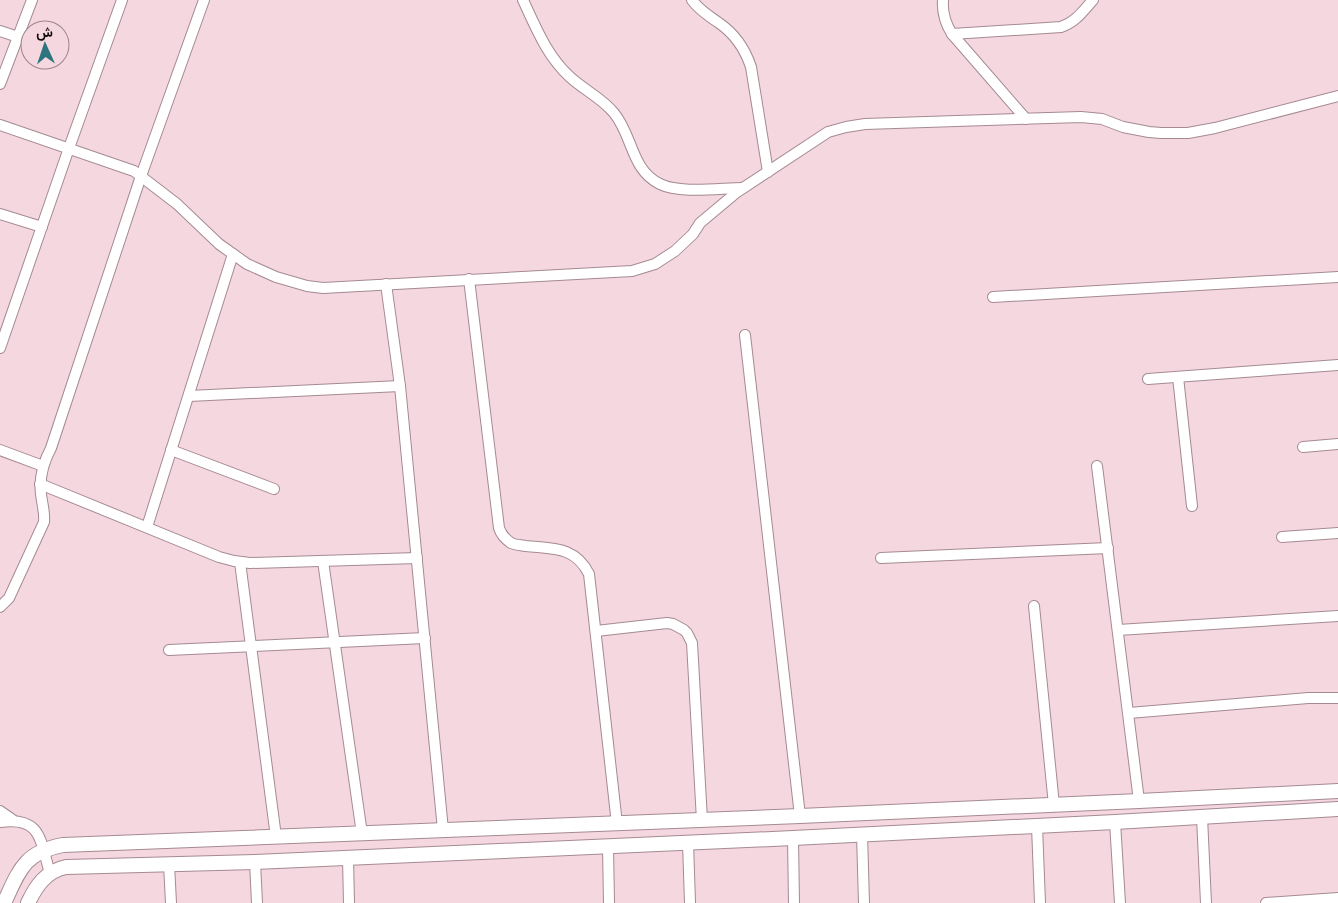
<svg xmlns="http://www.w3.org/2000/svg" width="1338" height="903" font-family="'IBM Plex Sans',Vazirmatn,sans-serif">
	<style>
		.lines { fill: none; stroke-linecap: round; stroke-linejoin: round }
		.street-casing { stroke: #a58a93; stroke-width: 12 }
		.secondary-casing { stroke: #a58a93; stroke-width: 16 }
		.street { stroke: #fff; stroke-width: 10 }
		.secondary { stroke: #fff; stroke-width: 14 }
	</style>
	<rect width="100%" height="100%" fill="#f5d7e0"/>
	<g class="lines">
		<g class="street-casing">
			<g id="street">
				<path d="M523,0c13,28 24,56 47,77 14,13 32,21 44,36 19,23 17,57 46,71 20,10 61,4 83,4"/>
				<path d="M692,0c8,11 16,15 27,23 16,11 26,26 32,44l17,105"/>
				<path d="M943,0c-1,13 2,23 9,34l74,85"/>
				<polyline points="0,31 18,37"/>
				<path d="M952,34l109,-7c15,-5 22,-16 32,-27"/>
				<polyline points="0,84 32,0"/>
				<polyline points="0,125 134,171 177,204 219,244 247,264 276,277 307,286 323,288 632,271 655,264 675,251 693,234 700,223 737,192 828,132 846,127 865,124 1081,117 1102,119 1123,127 1149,132 1161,133 1188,133 1215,128 1338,96"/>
				<polyline points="0,214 42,227"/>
				<path d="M469,279l30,249c2,6 6,11 12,15 4,2 10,2 15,3 27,3 49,0 63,28l28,250"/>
				<polyline points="386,284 400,386 443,830"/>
				<polyline points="993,297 1338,277"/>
				<polyline points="745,335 800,816"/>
				<polyline points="0,348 69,148 122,0"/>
				<polyline points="1178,377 1192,506"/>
				<polyline points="1148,379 1338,365"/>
				<polyline points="189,396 400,386"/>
				<polyline points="1303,447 1338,444"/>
				<polyline points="0,450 43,466"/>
				<polyline points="171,450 274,489"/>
				<polyline points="1097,466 1139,801"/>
				<polyline points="40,484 219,557 234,561 250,563 417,558"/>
				<polyline points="147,527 233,254"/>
				<polyline points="1282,537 1338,533"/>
				<polyline points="881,558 1108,548"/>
				<polyline points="323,561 362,834"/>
				<polyline points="240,562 276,837"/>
				<polyline points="1034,606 1054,805"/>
				<path d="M0,607l9,-9 35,-76c1,-10 -2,-18 -3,-28 -2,-16 2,-31 10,-46l90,-272 63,-176"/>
				<polyline points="1118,630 1338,616"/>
				<polyline points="596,631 667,623 673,624 684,630 687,633 692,643 702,820"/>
				<polyline points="169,650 425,638"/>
				<polyline points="1129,713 1308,698 1338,698"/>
				<polyline points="0,811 13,820"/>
				<polyline points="1202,817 1206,903"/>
				<path d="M0,822c42,-6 40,19 50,51"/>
				<polyline points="1115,822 1120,903"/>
				<polyline points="1037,826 1040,903"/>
				<polyline points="862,834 864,903"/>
				<polyline points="793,838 794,903"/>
				<polyline points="688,842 690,903"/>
				<polyline points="608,846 609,903"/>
				<polyline points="348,858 349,903"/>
				<polyline points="255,862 257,903"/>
				<polyline points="169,864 171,903"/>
				<polyline points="1266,903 1338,898"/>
			</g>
		</g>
		<g class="secondary-casing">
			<g id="secondary">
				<path d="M4,903c15,-32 20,-51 59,-58l737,-29 339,-15 199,-10"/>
				<path d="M28,903c8,-17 18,-32 38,-36l189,-5 538,-24 322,-16 223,-13"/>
			</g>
		</g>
		<use href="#street" class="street"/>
		<use href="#secondary" class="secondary"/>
	</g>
	<g transform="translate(45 45) rotate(357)"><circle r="24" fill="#f5d7e0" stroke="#9b858c"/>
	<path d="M0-4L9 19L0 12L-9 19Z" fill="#2d757e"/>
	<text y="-8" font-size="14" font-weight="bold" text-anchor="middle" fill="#140b0e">ش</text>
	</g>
</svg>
